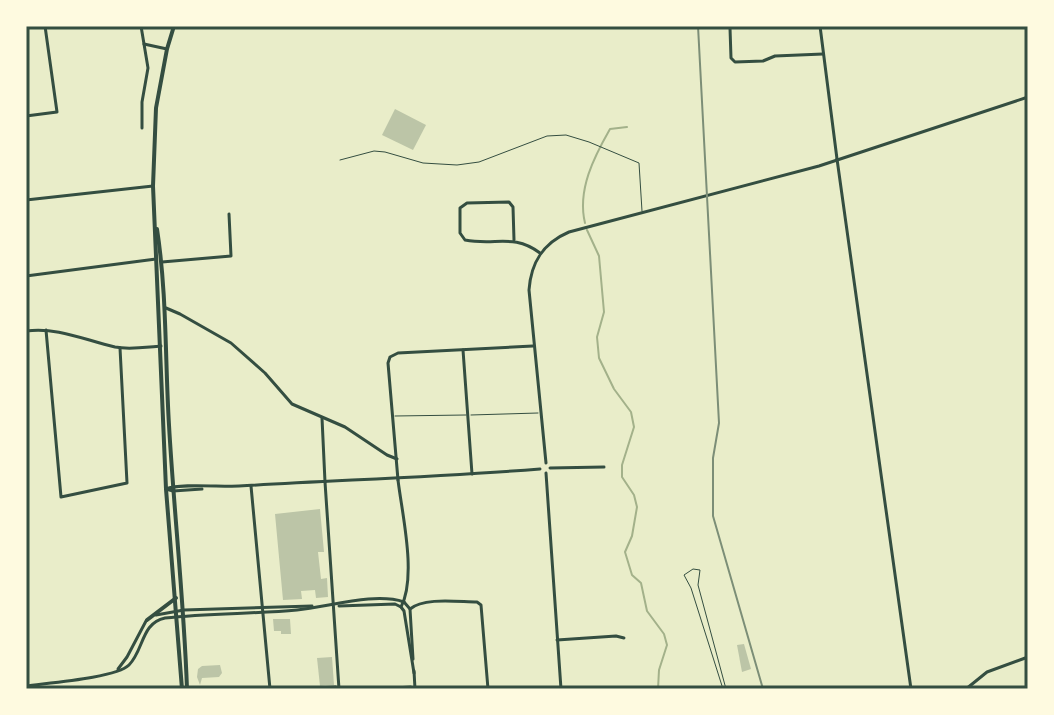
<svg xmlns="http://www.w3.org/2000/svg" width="1054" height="715" font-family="'Asap Condensed',sans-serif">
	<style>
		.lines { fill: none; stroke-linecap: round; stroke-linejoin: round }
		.stream { stroke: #a3b18a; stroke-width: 2 }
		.building { fill: #bcc5a7 }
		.service { stroke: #344e41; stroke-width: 1 }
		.minor { stroke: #344e41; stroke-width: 3 }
		.tertiary { stroke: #344e41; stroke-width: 3 }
		.primary { stroke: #344e41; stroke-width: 4 }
		.rail { stroke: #7c8e77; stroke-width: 2 }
		.neatline { fill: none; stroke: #344e41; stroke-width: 3 }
	</style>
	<rect width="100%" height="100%" fill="#e9edc9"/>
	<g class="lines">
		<g class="stream">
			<path d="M585,223c-8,-33 9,-66 25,-94l17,-2"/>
			<polyline points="587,230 599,256 604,312 597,337 599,358 614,389 631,412 634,427 622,465 622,477 634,495 637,507 632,536 625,552 632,575 641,583 647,611 664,634 667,645 659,670 658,689"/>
		</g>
	</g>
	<g class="building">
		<polygon points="395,109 426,125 413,150 382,135"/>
		<polygon points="320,509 324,552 318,552 321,579 327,578 328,597 316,598 315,590 301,591 302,599 283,600 275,514"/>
		<polygon points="273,619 290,619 291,634 281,634 281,631 274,631"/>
		<polygon points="744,644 751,669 742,672 737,645"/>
		<polygon points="332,657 334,685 320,686 317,658"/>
		<polygon points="220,665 222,673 219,677 202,678 200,685 197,677 198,669 202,666"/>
	</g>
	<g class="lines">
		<g class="service">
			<polyline points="340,160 374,151 385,152 423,163 457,165 479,162 547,136 566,135 589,142 639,163 642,211"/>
			<polyline points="471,415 538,413"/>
			<polyline points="395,416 466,415"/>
			<polyline points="273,689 336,686"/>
			<polyline points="362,689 411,686"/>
			<polyline points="723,689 691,588 684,575 693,569 700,570 698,585 726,689"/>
		</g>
		<g class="minor">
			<polyline points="141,26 148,68 142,102 142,128"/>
			<polyline points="820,26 837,159"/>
			<polyline points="730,28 731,58 735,62 763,61 775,56 823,54"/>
			<polyline points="144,44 167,49"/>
			<polyline points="26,116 57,112 45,26"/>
			<polyline points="26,200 153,186"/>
			<path d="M514,240l-1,-33 -4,-5 -42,1 -7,5v25l5,7c31,6 48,-7 75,13"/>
			<polyline points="162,262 231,256 229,214"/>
			<polyline points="26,276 156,259"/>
			<polyline points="166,308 180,314 231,343 265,373 292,404 345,427 387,455 397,459"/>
			<polyline points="46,330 61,497 127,483 120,348"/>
			<polyline points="463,350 472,474"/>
			<polyline points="322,418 325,482"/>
			<polyline points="550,468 604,467"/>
			<polyline points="398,480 388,363 390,357 398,353 533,346"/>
			<polyline points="339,606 395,604 401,607"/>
			<polyline points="156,615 184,610 312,606"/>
			<polyline points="557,640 616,636 624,638"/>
			<polyline points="118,669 127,657 146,621"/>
			<path d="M26,686c21,-3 90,-8 103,-21 15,-15 12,-42 36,-47 44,-5 89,-4 132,-8 32,-3 77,-18 107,-8"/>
			<polyline points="966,689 987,672 1028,657"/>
		</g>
		<g class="tertiary">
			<polyline points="837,159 911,689"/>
			<path d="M26,331c33,-4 58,9 89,16 15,3 31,0 46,-1"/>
			<path d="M546,463l-17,-173c2,-28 14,-47 40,-58l250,-66 209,-69"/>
			<polyline points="546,473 561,689"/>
			<path d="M398,480c4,34 19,96 3,127l3,4 10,62"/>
			<polyline points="325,482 339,689"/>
			<polyline points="251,486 270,689"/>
			<path d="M166,489c14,-6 55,-2 73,-3 100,-6 200,-9 301,-17"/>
			<polyline points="166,489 173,491 202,489"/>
			<polyline points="404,602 410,609 413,659"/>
			<path d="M410,609c14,-12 49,-7 67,-7l4,3 7,84"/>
			<polyline points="414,671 415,689"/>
		</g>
		<g class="primary">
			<polyline points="174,26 167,49 156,108 153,186 166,489 182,689"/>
			<path d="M157,229c10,65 8,131 12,196 5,88 15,176 18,264"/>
			<polyline points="147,620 176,598"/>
		</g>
		<polyline class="rail" points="698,26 719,423 713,458 713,516 763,689"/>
	</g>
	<rect width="1054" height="715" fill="none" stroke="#fefae0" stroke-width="56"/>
	<rect x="28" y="28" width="998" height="659" class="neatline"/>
</svg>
